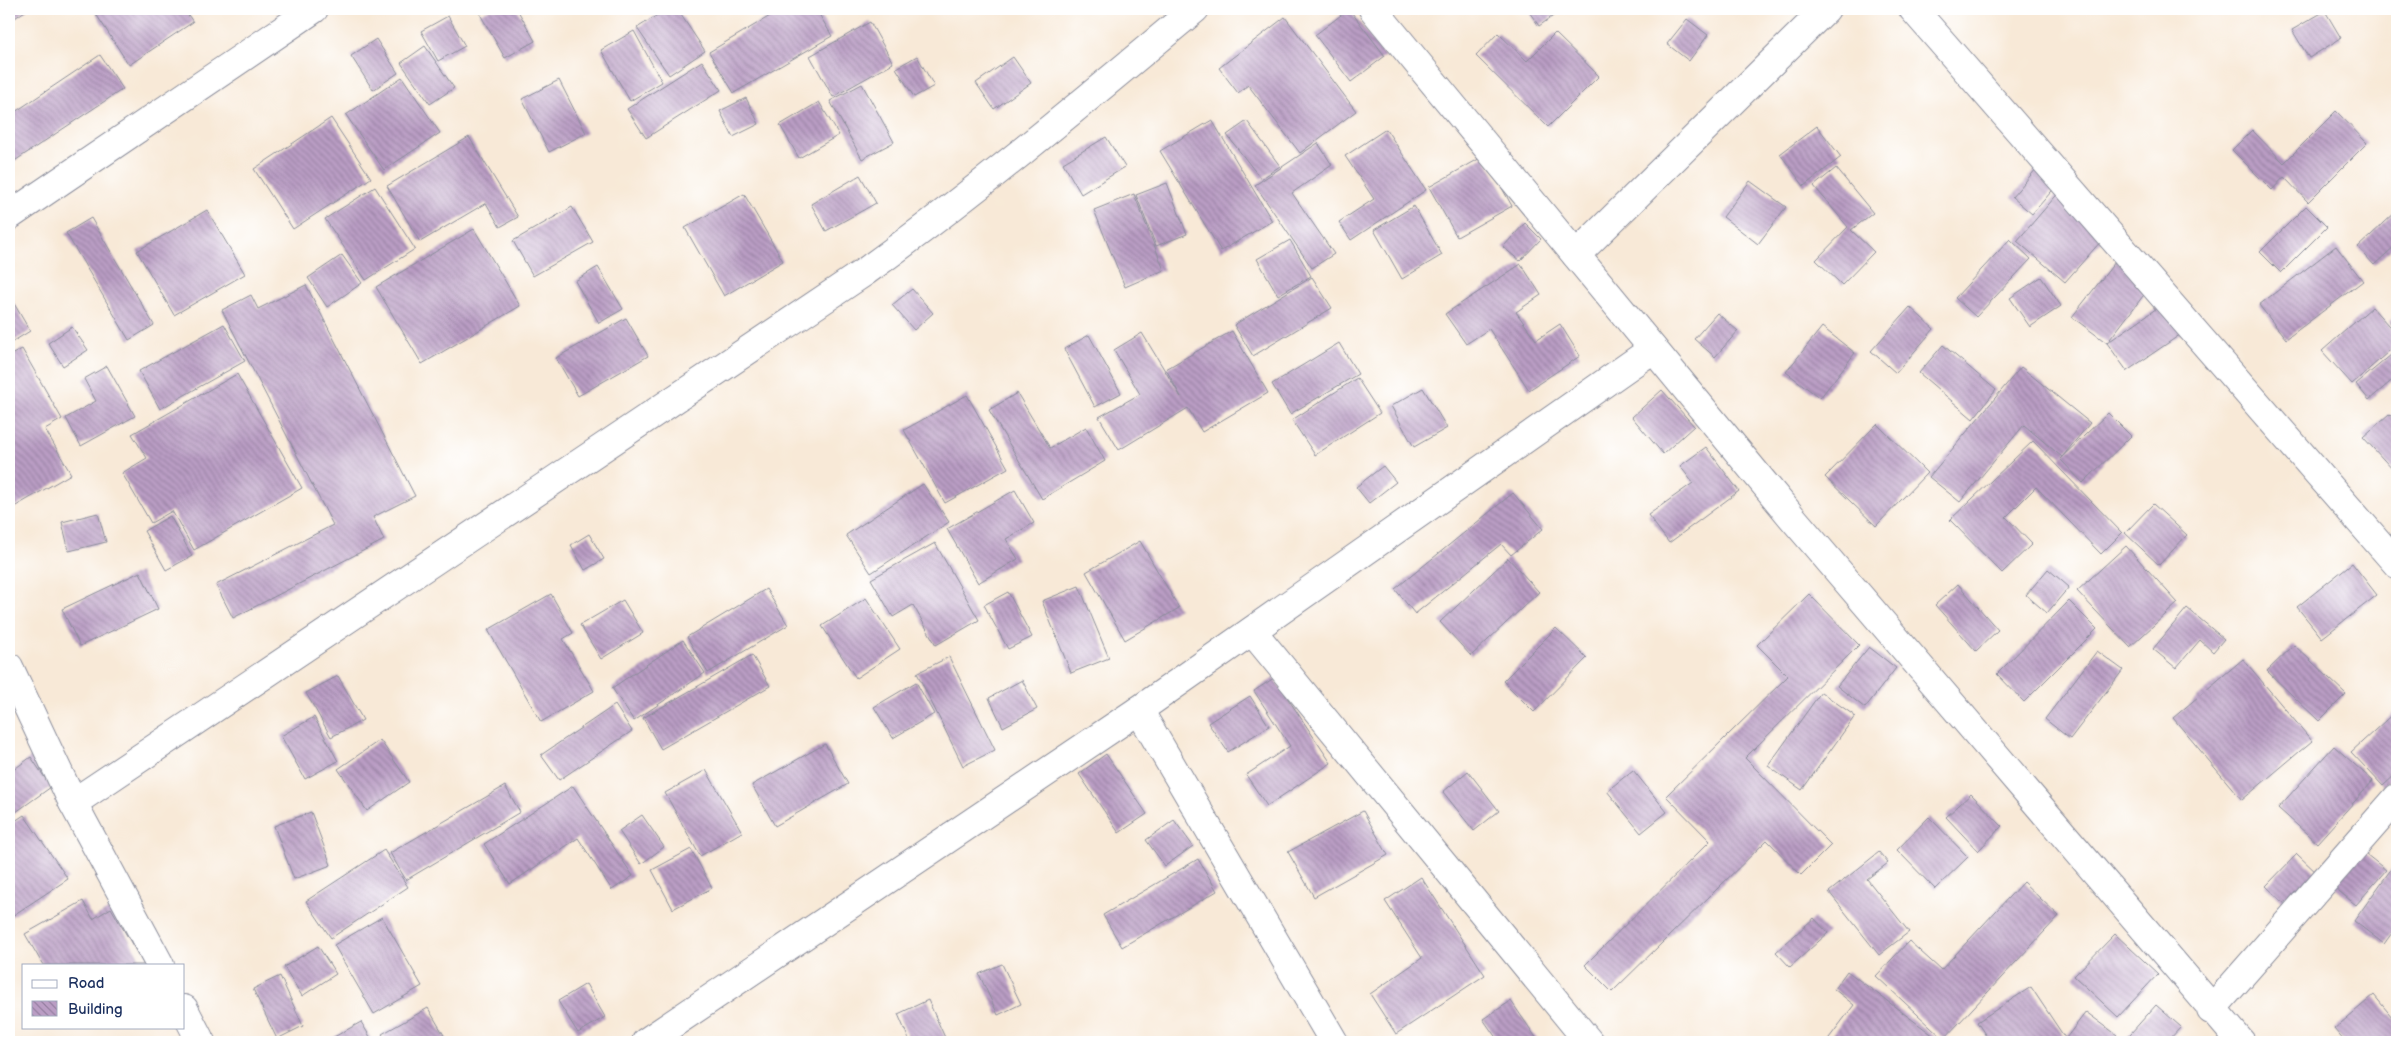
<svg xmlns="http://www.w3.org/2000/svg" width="2406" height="1051" font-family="'Balsamiq Sans',sans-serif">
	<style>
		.building { fill: url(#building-back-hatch) }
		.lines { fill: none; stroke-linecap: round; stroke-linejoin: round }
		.minor-casing { stroke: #8a8c9a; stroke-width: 30 }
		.minor { stroke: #fff; stroke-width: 28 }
	</style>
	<defs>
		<pattern id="building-back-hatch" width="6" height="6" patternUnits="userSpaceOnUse" patternTransform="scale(1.25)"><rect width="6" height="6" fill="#ba9dc4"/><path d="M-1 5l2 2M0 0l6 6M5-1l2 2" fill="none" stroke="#9680a2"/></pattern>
	</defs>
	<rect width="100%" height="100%" fill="#fff"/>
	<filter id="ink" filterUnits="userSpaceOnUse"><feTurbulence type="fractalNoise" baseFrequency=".02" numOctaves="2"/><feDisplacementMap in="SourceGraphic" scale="10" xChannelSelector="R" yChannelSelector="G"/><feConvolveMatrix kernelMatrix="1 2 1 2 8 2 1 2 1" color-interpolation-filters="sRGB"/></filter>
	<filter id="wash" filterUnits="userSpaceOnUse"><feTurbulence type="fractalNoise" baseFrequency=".0096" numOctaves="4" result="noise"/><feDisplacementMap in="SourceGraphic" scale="20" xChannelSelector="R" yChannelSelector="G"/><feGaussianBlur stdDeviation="1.12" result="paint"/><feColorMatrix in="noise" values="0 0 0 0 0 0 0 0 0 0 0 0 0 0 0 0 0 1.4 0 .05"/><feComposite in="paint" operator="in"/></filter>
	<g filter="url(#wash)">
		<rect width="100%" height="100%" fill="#f8e9d7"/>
		<g id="blocks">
			<g class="building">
				<polygon points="9,9 28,9 9,22"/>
				<polygon points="103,9 184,9 193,22 129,65 96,14"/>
				<polygon points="490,9 517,9 535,41 505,58 480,14"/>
				<polygon points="667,9 677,9 705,51 669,75 637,28"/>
				<polygon points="782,9 816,9 832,36 734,93 709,52"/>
				<polygon points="1349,9 1385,56 1351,82 1315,35"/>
				<polygon points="1527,9 1563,9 1539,26"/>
				<polygon points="2325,11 2341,38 2309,58 2292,30"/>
				<polygon points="448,16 465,46 438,61 421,31"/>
				<polygon points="1285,17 1356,111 1300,153 1248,85 1238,93 1219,68"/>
				<polygon points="1687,19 1708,35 1689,61 1667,44"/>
				<polygon points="870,22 893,63 833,97 810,56"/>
				<polygon points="634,31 662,82 630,101 601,50"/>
				<polygon points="1498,33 1527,61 1555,33 1599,76 1548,127 1476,56"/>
				<polygon points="376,39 398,73 373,90 351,56"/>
				<polygon points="425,46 454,88 430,104 401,63"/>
				<polygon points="100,55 123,89 13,162 9,155 9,116"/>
				<polygon points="917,56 934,86 914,97 896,68"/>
				<polygon points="1013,57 1031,83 994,109 976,83"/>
				<polygon points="702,61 721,90 646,138 627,109"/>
				<polygon points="402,77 440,133 384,170 346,115"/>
				<polygon points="559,80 586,133 549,152 522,99"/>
				<polygon points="862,84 894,142 862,159 830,101"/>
				<polygon points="746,98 759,124 733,137 720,111"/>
				<polygon points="819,102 839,135 799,158 780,125"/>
				<polygon points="2336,111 2367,143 2308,202 2284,177 2272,190 2232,150 2252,130 2284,163"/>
				<polygon points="331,118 371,178 293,229 254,169"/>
				<polygon points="1212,120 1272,221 1221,251 1160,151"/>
				<polygon points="1247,121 1280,166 1261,179 1227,135"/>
				<polygon points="1817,126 1841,157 1804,186 1780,154"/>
				<polygon points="1386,129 1426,190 1351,240 1339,222 1374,199 1345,156"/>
				<polygon points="469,137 518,217 500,227 486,203 420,242 387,186"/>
				<polygon points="1106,137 1125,167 1081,194 1063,163"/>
				<polygon points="1318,143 1332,165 1292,193 1334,254 1312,268 1255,185"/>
				<polygon points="1484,156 1512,206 1457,237 1429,187"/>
				<polygon points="1836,168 1873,213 1851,230 1874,252 1842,285 1816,260 1848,227 1814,186"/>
				<polygon points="2037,168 2057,185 2032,214 2012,197"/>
				<polygon points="860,175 876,203 826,231 811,204"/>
				<polygon points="1750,181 1786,207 1758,244 1723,217"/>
				<polygon points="1167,183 1187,234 1156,246 1136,195"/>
				<polygon points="375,187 415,249 366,280 325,219"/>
				<polygon points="2061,190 2109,232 2065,282 2017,241"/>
				<polygon points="744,194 783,261 724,296 685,228"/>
				<polygon points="1134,194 1164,270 1125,287 1094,210"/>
				<polygon points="1414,206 1442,255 1402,279 1374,230"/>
				<polygon points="2306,206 2327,227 2281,273 2260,252"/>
				<polygon points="572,207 593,242 533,276 513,241"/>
				<polygon points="207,210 245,274 174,315 137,251"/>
				<polygon points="2397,211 2397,244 2374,265 2358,247"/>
				<polygon points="91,218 154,325 129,340 66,233"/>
				<polygon points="1525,223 1541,239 1520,261 1503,247"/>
				<polygon points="474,229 520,306 422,364 376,287"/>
				<polygon points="2010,239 2031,259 1976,317 1955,298"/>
				<polygon points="1290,240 1311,276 1278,295 1257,259"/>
				<polygon points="2336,246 2363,281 2286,339 2259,305"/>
				<polygon points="342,255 362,283 327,307 308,278"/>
				<polygon points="2119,257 2153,283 2107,343 2072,317"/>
				<polygon points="1521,264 1541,295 1516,312 1536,340 1560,324 1580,356 1529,390 1489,329 1466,344 1445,314"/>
				<polygon points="598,267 623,309 599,323 575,281"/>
				<polygon points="1312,277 1332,308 1253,356 1234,325"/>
				<polygon points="2041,277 2061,306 2030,327 2010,298"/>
				<polygon points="306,285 415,496 373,517 384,540 233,618 216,585 333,525 222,310 251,295 258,309"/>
				<polygon points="912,289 933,313 914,330 892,305"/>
				<polygon points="9,295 30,331 9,344"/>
				<polygon points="2170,299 2190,328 2127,371 2107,343"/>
				<polygon points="1910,307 1934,329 1896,373 1871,351"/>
				<polygon points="2372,307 2397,335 2397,344 2352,384 2322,351"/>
				<polygon points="1717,313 1738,331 1715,357 1694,339"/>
				<polygon points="2397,313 2397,328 2390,322"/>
				<polygon points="626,318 648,356 578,396 556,358"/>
				<polygon points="224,324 245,361 160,409 139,371"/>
				<polygon points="72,327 88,350 63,366 48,343"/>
				<polygon points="1822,327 1855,353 1820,398 1786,372"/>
				<polygon points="1232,331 1268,393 1202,432 1188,408 1119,450 1099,417 1140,394 1114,350 1142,333 1181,397 1166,369"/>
				<polygon points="1089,335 1121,393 1095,407 1064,349"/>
				<polygon points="1339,343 1358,374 1290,414 1272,384"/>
				<polygon points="1943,345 1996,390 1973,419 1919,373"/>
				<polygon points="22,349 62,419 45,429 71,474 9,510 9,356"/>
				<polygon points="2397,350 2397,376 2369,400 2356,384"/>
				<polygon points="107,366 135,416 81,446 66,418 96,401 84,379"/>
				<polygon points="2021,367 2090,423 2062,457 2024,425 1960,502 1929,477"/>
				<polygon points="237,374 302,488 194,550 172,511 151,523 122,473 147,458 132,434"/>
				<polygon points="1357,378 1380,413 1315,455 1292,420"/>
				<polygon points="1423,388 1447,428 1414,447 1391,406"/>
				<polygon points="1662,390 1694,426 1663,454 1632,417"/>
				<polygon points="1017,393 1050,448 1086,427 1105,461 1042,499 989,410"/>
				<polygon points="967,395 1008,468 945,503 904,430"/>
				<polygon points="2108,413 2131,436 2083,483 2060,459"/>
				<polygon points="2389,414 2397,422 2397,468 2394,471 2363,437"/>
				<polygon points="1877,424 1927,473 1876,526 1825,477"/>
				<polygon points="2033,441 2122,533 2101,554 2036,487 2006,517 2032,544 2002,573 1950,520"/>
				<polygon points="1706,447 1739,491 1669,543 1648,515 1693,483 1680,466"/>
				<polygon points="1383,466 1396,482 1369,503 1356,487"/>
				<polygon points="923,484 949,522 871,573 846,535"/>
				<polygon points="1015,490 1034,523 1006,539 1018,559 978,583 947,529"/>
				<polygon points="1513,493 1543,529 1511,555 1501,544 1415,614 1395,589"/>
				<polygon points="2153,504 2187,535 2159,565 2125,533"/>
				<polygon points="98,513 106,542 69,551 62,522"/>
				<polygon points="170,516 192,556 166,570 144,531"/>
				<polygon points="589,534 604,559 585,570 571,545"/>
				<polygon points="1140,541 1179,608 1125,640 1086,572"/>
				<polygon points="935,543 979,620 936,645 913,605 893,617 871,579"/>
				<polygon points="2126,546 2178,603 2130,647 2077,591"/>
				<polygon points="1508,558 1539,592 1471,656 1440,622"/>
				<polygon points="2352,563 2377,595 2322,638 2297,607"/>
				<polygon points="2048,569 2069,587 2047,613 2026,595"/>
				<polygon points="140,572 158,609 80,646 62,609"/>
				<polygon points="1958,584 1998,630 1976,651 1935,605"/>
				<polygon points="1079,586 1109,658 1071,673 1042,601"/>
				<polygon points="766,589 788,625 708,673 687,637"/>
				<polygon points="1008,592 1032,637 1008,649 984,605"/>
				<polygon points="551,594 573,633 563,639 594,691 541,722 488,630"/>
				<polygon points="1809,594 1859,645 1745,758 1831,845 1801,875 1767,840 1612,992 1585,965 1710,841 1666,796 1788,676 1757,645"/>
				<polygon points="866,598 900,649 856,678 822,626"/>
				<polygon points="623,600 643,633 601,659 580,625"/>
				<polygon points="2069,601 2097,629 2024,702 1997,674"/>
				<polygon points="2187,608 2224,639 2213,652 2200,640 2176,668 2153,649"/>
				<polygon points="1556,628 1587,658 1534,712 1503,681"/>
				<polygon points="683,640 705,673 634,721 612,688"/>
				<polygon points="2294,645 2346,694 2319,721 2267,671"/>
				<polygon points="1869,647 1896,668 1865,708 1837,686"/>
				<polygon points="2097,651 2123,670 2070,739 2045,719"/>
				<polygon points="752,655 770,686 661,749 643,718"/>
				<polygon points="949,657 995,750 963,766 917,673"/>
				<polygon points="2243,659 2312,741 2242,800 2173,718"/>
				<polygon points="338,676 363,720 331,737 306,693"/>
				<polygon points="1274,678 1331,763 1267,806 1246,775 1290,746 1254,691"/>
				<polygon points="1022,680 1037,709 1003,727 989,698"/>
				<polygon points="916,682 934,714 893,738 874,707"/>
				<polygon points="1821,692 1855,716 1802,790 1768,766"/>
				<polygon points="1250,696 1269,726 1228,752 1208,723"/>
				<polygon points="615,705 632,731 559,780 541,755"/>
				<polygon points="2397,710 2397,773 2383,786 2351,752"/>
				<polygon points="314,717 338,761 305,779 281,736"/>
				<polygon points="380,740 409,782 367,811 338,769"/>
				<polygon points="825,744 848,784 775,826 752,785"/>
				<polygon points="2334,746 2373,781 2317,843 2278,808"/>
				<polygon points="1106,754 1147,814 1119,833 1079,774"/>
				<polygon points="31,757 51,787 9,817 9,773"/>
				<polygon points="706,770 742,832 700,856 665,793"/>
				<polygon points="1633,770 1667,812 1641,833 1607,791"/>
				<polygon points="1468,771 1499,811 1474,831 1443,792"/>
				<polygon points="505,786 520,812 406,880 390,853"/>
				<polygon points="573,786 633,876 612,890 578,838 510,884 484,844"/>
				<polygon points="1971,794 2002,826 1978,851 1946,817"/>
				<polygon points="1363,811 1388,855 1314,897 1288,852"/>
				<polygon points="311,812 331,865 294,879 274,826"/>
				<polygon points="24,815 68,879 9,918 9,825"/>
				<polygon points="642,815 664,847 641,864 619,831"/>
				<polygon points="1929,817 1968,857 1935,889 1897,850"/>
				<polygon points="1174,820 1193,846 1165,866 1146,840"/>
				<polygon points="2357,847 2386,870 2356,905 2329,883"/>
				<polygon points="691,849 712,888 673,909 652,870"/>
				<polygon points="384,850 408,887 331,938 306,901"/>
				<polygon points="1879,852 1888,863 1867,879 1909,932 1879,955 1829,892"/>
				<polygon points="2297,854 2319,875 2288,907 2266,886"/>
				<polygon points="1198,859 1217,891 1122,947 1103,915"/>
				<polygon points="2397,861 2397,926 2384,944 2354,921"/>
				<polygon points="1421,877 1485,975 1396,1034 1370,994 1422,958 1385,901"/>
				<polygon points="2023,882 2059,916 1944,1039 1876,976 1909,941 1941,970"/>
				<polygon points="83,901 93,919 111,908 144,965 43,965 25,934"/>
				<polygon points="382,917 422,986 374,1014 334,945"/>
				<polygon points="1814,918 1828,933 1790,967 1776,952"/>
				<polygon points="2115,934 2158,974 2118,1017 2074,976"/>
				<polygon points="318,946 336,974 302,996 284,967"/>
				<polygon points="1002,964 1021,1004 998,1015 979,974"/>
				<polygon points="1847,971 1942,1042 1826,1042 1854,1005 1834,989"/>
				<polygon points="280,976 303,1026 277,1039 253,989"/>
				<polygon points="586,984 605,1017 578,1033 558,1001"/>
				<polygon points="2031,987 2065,1038 2059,1042 1990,1042 1977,1022"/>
				<polygon points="2374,995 2397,1023 2397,1039 2393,1042 2345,1042 2334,1029"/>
				<polygon points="928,1000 947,1042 910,1042 898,1014"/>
				<polygon points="1511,1001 1539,1042 1499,1042 1483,1019"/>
				<polygon points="2156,1005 2181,1027 2167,1042 2123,1042"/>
				<polygon points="428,1008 448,1042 387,1042 382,1034"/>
				<polygon points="2086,1012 2117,1035 2112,1042 2063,1042"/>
				<polygon points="361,1022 372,1040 368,1042 325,1042"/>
			</g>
		</g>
	</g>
	<g filter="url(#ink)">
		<use href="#blocks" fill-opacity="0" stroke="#8a8c9a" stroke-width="1"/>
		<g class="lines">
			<g class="minor-casing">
				<g id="minor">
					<polyline points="1373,9 1791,516 2241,1042"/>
					<polyline points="1913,9 2397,564"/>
					<polyline points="9,216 314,9"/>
					<polyline points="1576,255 1826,9"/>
					<polyline points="1252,631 1589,1042"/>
					<polyline points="9,667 73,803 160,965"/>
					<polyline points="1139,710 1334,1042"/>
					<path d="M73,803l793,-532c114,-82 221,-172 329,-262"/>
					<polyline points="184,1009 201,1042"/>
					<polyline points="2211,1010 2397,798"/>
					<polyline points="646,1042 1139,710 1653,349"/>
				</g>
			</g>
			<use href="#minor" class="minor"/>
		</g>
	</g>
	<rect width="2406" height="1051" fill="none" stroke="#fff" stroke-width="30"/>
	<rect x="22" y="964" width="162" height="65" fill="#ffffff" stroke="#a4acbf"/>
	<rect x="32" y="980" width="25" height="8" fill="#ffffff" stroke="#a4acbf"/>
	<text x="68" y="988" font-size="15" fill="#1b2f5e">Road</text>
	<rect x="32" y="1001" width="25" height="15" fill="url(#building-back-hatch)" stroke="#a4acbf"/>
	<text x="68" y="1014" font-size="15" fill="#1b2f5e">Building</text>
</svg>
